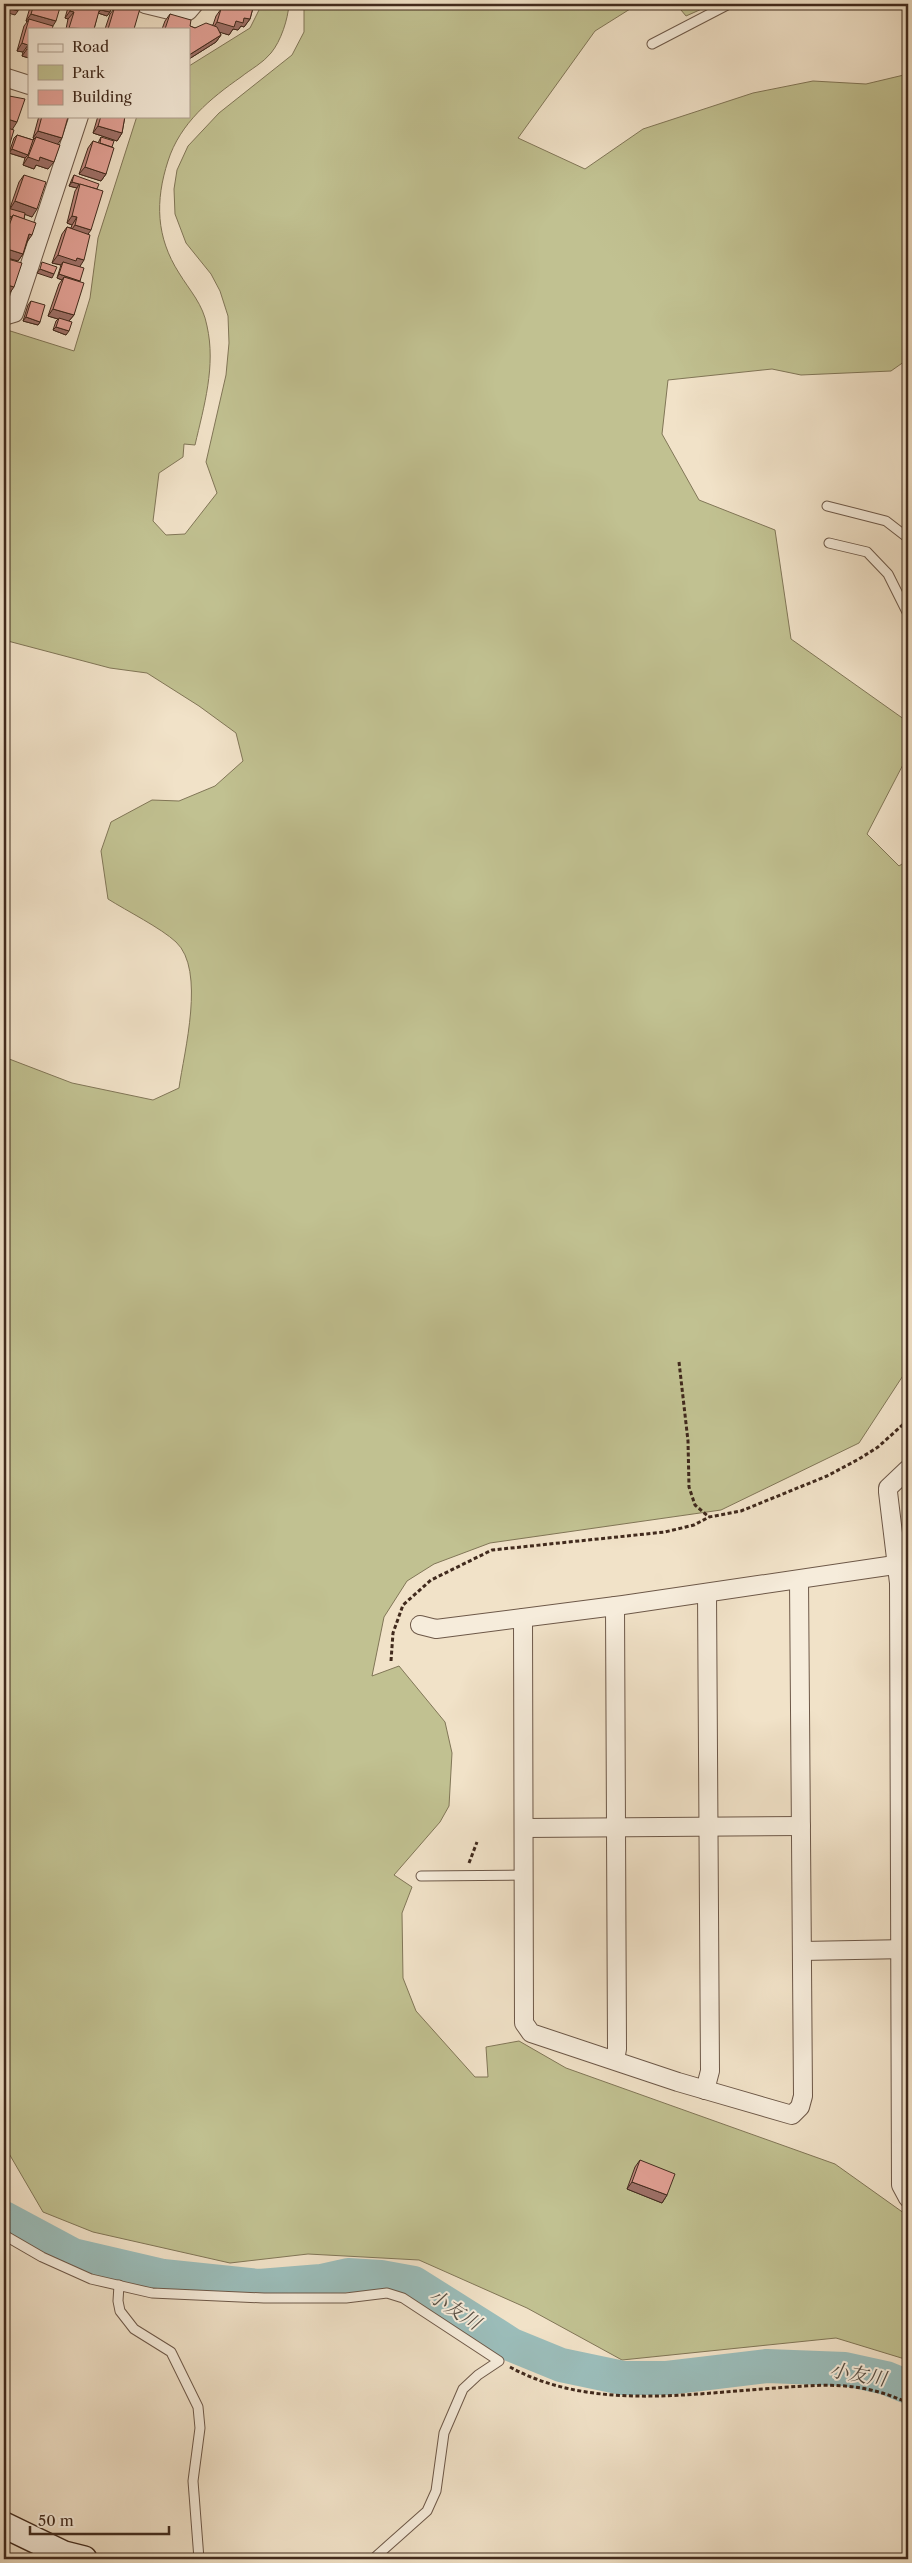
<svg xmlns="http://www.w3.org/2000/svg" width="912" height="2563" font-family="'Libre Caslon Text','Noto Serif JP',serif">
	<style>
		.green { fill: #c1c191; stroke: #817657 }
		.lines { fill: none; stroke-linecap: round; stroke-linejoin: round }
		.river { stroke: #9bbdba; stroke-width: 34 }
		.lane-casing { stroke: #6d5848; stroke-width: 11 }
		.street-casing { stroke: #6d5848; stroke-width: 20 }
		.secondary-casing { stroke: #412a1d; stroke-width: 28 }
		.path { stroke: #412a1d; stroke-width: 3; stroke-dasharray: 4 2.5; stroke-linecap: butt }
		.lane { stroke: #f6ecdb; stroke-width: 9 }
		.street { stroke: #f6ecdb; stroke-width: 18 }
		.secondary { stroke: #f6ecdb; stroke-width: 25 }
		.wall { fill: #c38a81; stroke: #412a1d }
		.shaded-wall { fill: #9f7169; stroke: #412a1d }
		.building { fill: #e3a196; stroke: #412a1d }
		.labels { text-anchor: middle; stroke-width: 4; stroke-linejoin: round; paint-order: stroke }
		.water-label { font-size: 19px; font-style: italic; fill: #584f44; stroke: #f6ecdb }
	</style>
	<rect width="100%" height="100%" fill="#f1e2c8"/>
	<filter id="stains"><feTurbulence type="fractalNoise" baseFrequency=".004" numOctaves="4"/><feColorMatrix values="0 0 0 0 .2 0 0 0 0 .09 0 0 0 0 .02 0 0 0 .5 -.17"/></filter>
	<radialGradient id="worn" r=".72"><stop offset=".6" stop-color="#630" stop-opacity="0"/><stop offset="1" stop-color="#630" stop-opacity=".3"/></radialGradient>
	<g class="green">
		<path d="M262,4h27c-1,15 -8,37 -18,49 -8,10 -20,16 -30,24 -30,21 -61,46 -73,84 -13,40 -12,76 11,112 11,18 24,31 28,53 9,40 -3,80 -12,119l-11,-1 -1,13 -24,16 -6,48 13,14 19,-1 32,-41 -11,-31 20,-87 3,-32 -1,-27 -8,-25 -9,-17 -25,-31 -11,-29 -1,-25 3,-19 11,-24 31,-33 73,-58 12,-23v-28h334l-43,27 -77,107 67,31 58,-40 110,-36 60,-12 53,3 42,-10v285l-17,12 -90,4 -29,-6 -104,11 -6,54 37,66 76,30 16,109 117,83v33l-41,79 32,32 9,-6v508l-49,75 -138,67 -231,33 -56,21 -27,17 -23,36 -12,59 27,-10 46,56 7,31 -3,53 -9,16 -46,53 18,12 -10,26 1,65 13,33 59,66h13l-2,-30 33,-6 47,27 269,96 73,52v144l-72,-22 -214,22 -95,-52 -108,-48 -111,-6 -78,9 -137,-31 -50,-20 -39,-67v-1088l68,26 81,17 26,-12c5,-36 27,-118 -3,-146 -15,-14 -49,-31 -68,-43l-7,-48 10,-29 41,-22 27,1 36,-15 28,-25 -7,-28 -37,-27 -52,-33 -37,-5 -106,-28v-311l70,22 16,-53 8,-60 39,-122h52v-50l61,-38z"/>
		<polygon points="676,4 713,4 686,16"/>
	</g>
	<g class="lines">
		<polyline class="river" points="4,2218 73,2255 163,2276 259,2286 321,2281 348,2275 381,2277 414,2283 512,2345 561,2365 623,2378 667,2378 767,2366 845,2369 886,2378 908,2387"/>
		<g class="lane-casing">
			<g id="lane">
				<polyline points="652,44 729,4"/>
				<polyline points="827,506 886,521 908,538"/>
				<polyline points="829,543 867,552 888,574 908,614"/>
				<polyline points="421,1876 525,1875"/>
				<polyline points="4,2235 42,2257 91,2279 152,2293 264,2298 346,2298 387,2293 403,2298 499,2361 478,2375 463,2389 444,2433 436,2491 427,2511 373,2559"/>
				<polyline points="119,2285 118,2301 120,2311 134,2329 171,2352 198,2407 200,2428 193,2481 199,2559"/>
			</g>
		</g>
		<g class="street-casing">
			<g id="street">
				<polyline points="145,4 182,13 188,11 194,4"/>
				<polyline points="4,77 29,85"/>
				<polyline points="4,316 14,313 79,116"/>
				<polyline points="908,1469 888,1488 888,1492 899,1583 901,2185 908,2198"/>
				<polyline points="615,1606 617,2049 615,2060"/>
				<polyline points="523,1618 524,2023 531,2033 678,2082 792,2115 800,2107 803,2096 799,1580"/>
				<polyline points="420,1625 436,1629 623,1605 908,1563"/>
				<polyline points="525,1828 801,1826"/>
				<polyline points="802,1951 908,1949"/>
				<polyline points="705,2090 710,2071 707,1593"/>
			</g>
		</g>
		<g class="secondary-casing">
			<polyline id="secondary" points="4,2525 64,2554 84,2559"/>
		</g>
		<g class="path">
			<polyline points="679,1362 688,1441 689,1487 695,1505 709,1517"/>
			<polyline points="391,1661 393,1633 403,1605 431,1580 492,1550 665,1532 694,1525 709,1517 741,1511 827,1476 859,1459 878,1447 908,1420"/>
			<polyline points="469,1863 477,1842"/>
			<path d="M510,2367c77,42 169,28 253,22 55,-4 94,-10 145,14"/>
		</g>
		<use href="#lane" class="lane"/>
		<use href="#street" class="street"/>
		<use href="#secondary" class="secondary"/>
	</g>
	<g class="wall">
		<polygon points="31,4 61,4 29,29 29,58 22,56 23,52 17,51 24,26 27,22 26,21"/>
		<polygon points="69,4 112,4 110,12 107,16 98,13 94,29 66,29 68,19 65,18"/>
		<polygon points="118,4 138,4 134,29 105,29 110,14"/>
		<polygon points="222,4 254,4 250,19 244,27 241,26 238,30 233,29 229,35 220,32 221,35 216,42 189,59 189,29 162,29 165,21 170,14 190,26 195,28 213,25 216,16 221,9"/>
		<polygon points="39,116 66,116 57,144 48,169 36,165 34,169 23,165 25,158 9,153 14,138 17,135 33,140 34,139 33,138"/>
		<polygon points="98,116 125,116 122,133 117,141 93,133"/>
		<polygon points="101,137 106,174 101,181 79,174 88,148 93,141 98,143"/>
		<polygon points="24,175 32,217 25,214 24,219 27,242 23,254 18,261 4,257 4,232 9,220 4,219 4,207 10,208 19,182"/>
		<polygon points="74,175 97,189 88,234 80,266 80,281 74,315 69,321 66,335 53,330 56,321 58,319 48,316 59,284 62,280 57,278 61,265 52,263 62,234 67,227 71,228 72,225 67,223 75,191 77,188 69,186 72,179"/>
		<polygon points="31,301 40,322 38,325 23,321 28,305"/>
		<polygon points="640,2160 667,2195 662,2203 627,2189 635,2167"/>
	</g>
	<g class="shaded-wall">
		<polygon points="4,5 12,7 18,11 15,15 8,13 7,15 4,14"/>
		<polygon points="101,10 110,12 107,16 98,13"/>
		<polygon points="70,11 74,12 68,19 65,18"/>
		<polygon points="31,14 56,21 51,29 29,19 27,22 26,21"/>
		<polygon points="244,18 250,19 244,27 241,26 238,30 233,29 229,35 212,30 217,22 236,21"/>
		<polygon points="221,35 216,42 189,59 189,55"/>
		<polygon points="22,43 28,45 23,52 17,51"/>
		<polygon points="27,49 29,50 29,58 22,56"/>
		<polygon points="4,118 17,122 12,130 4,127"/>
		<polygon points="98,126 122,133 117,141 93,133"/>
		<polygon points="38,131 62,138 57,145 36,137 34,139 33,138"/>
		<polygon points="12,149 28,155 25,158 9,153"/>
		<polygon points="28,157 40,157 54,162 48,169 36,165 34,169 23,165"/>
		<polygon points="85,167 106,174 101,181 79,174"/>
		<polygon points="72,182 79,184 77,188 69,186"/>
		<polygon points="15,201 37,209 32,217 10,209"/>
		<polygon points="4,214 12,217 9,220 4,219"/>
		<polygon points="72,216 77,217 72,225 67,223"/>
		<polygon points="75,225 91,230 86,237 70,232"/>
		<polygon points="29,234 32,235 27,242"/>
		<polygon points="4,248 23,254 18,261 4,257"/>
		<polygon points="58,255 77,258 84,260 79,268 63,262 61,265 52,263"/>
		<polygon points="40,269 54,274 52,278 37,273"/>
		<polygon points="59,274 80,281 77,285 64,277 62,280 57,278"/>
		<polygon points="4,284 14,287 9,294 4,293"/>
		<polygon points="53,309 74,315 68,322 48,316"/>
		<polygon points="26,317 40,322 38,325 23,321"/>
		<polygon points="56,327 69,331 66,335 53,330"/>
		<polygon points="632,2182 667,2195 662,2203 627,2189"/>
	</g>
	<g class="building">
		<polygon points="4,4 13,4 12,7 4,5"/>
		<polygon points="13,4 20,4 18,11 11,9"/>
		<polygon points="34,4 61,4 56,21 31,14"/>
		<polygon points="72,4 101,4 94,29 69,28 74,12 70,11"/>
		<polygon points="103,4 112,4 110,12 101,10"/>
		<polygon points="120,4 138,4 141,5 134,29 108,29 115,6 118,7"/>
		<polygon points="225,4 254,4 250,19 244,18 243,23 236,21 234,27 217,22 221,9 224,9"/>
		<polygon points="4,13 10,15 4,35"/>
		<polygon points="170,14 191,20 190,26 195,28 206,23 217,27 221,35 189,55 189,29 165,29"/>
		<polygon points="29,19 53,26 52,29 29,29 29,50 27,49 28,45 22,43"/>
		<polygon points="4,95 25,99 17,122 4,118"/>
		<polygon points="42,116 68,117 62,138 38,131"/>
		<polygon points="101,116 125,116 122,133 98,126"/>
		<polygon points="4,127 14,130 4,163"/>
		<polygon points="17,135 33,140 28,155 12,149"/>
		<polygon points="36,137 60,145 54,162 40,157 39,161 28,157"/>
		<polygon points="101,137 114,141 112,147 100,143"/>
		<polygon points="93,141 114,148 106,174 85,167"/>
		<polygon points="24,175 46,182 37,209 15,201"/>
		<polygon points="74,175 99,184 97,189 72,182"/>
		<polygon points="80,184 103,191 91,230 75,225 77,217 72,216"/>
		<polygon points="4,207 25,213 24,219 13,215 12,217 4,214"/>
		<polygon points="13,215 36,223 32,235 29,234 23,254 4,248 4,239"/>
		<polygon points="67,227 90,235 84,260 77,258 76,261 58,255"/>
		<polygon points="4,258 22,263 14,287 4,284"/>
		<polygon points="42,262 57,267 54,274 40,269"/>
		<polygon points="63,262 84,268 80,281 59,274"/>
		<polygon points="64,277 84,283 74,315 53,309"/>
		<polygon points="31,301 45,305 40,322 26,317"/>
		<polygon points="59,318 72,322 69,331 56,327"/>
		<polygon points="640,2160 675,2174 667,2195 632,2182"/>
	</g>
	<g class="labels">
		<g class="water-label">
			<text transform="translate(455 2309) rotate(33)" y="7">小友川</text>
			<text transform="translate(858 2374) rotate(10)" y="7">小友川</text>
		</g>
	</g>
	<rect width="912" height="2563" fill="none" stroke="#f1e2c8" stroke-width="20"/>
	<rect x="5" y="5" width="902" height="2553" fill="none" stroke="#412a1d" stroke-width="2.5"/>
	<rect x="10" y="10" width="892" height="2543" fill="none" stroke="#412a1d"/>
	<rect x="28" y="28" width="162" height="90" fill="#f6ecdb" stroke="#ae9e8f"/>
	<rect x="38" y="44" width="25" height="8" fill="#f6ecdb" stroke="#ae9e8f"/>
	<text x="72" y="52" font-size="15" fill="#412a1d">Road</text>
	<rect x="38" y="65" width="25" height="15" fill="#c1c191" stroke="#ae9e8f"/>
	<text x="72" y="78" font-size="15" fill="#412a1d">Park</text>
	<rect x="38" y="90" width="25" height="15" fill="#e3a196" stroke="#ae9e8f"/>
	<text x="72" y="102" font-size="15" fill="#412a1d">Building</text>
	<path d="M30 2526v8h139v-8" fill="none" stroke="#412a1d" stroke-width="2.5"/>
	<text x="38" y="2526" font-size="15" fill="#412a1d" stroke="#f6ecdb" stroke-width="4" paint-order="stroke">50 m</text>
	<rect width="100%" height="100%" filter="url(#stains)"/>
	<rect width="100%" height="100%" fill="url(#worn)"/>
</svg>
